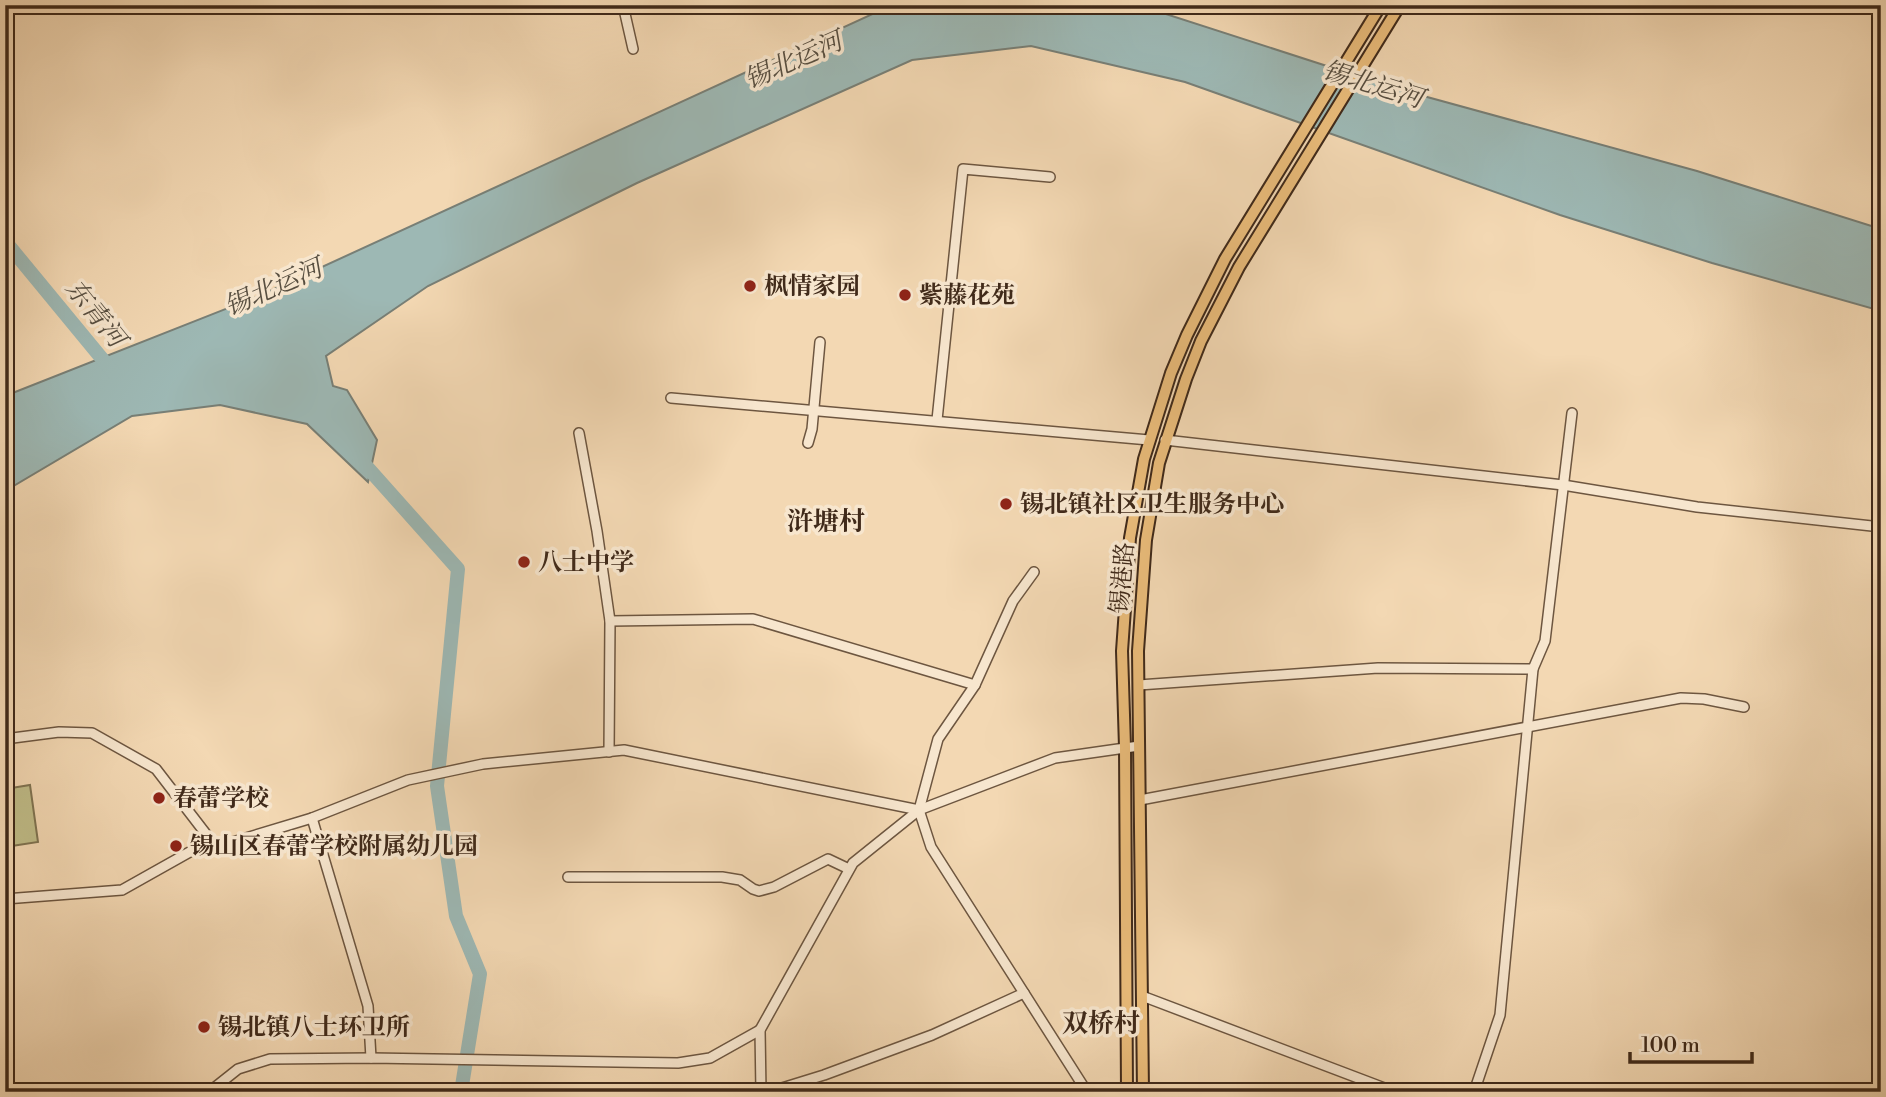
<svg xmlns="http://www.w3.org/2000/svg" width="1886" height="1097" font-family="'Libre Bodoni','Noto Serif SC',serif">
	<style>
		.green { fill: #c0bd89; stroke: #807452; stroke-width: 2 }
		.water { fill: #9db8b4; stroke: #787f76; stroke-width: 2 }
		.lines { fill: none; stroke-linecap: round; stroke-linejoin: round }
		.river { stroke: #9db8b4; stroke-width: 14 }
		.minor-casing { stroke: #6d5640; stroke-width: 12 }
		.major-casing { stroke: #402a1a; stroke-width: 14 }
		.minor { stroke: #f7e6ce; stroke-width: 9 }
		.major { stroke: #eabc7a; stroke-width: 10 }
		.poi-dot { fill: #8f2418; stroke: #f7e6ce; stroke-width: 2.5 }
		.labels { text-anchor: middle; stroke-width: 7; stroke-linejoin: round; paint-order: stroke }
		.poi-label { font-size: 24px; font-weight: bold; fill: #402a1a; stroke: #f7e6ce; text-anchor: start }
		.street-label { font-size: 24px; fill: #402a1a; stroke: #f7e6ce }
		.water-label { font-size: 26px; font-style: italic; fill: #574e40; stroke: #f7e6ce }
		.neighbourhood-label { font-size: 26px; font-weight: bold; fill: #402a1a; stroke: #f7e6ce }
	</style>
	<rect width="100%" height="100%" fill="#f3d8b3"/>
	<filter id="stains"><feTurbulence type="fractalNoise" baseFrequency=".00286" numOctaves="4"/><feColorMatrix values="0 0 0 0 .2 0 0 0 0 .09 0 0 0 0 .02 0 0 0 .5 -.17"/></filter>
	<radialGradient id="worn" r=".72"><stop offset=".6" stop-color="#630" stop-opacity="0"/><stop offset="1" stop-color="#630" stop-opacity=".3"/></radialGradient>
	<polygon class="green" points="30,785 38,842 5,847 5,789"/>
	<polygon class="water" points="892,5 1138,5 1398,89 1697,171 1881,229 1881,311 1712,263 1560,215 1185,82 1031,46 912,60 637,183 428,286 326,356 333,386 347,390 377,440 368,482 307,424 220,405 132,416 5,491 5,396 261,295"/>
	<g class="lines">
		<g class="river">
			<polyline points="5,241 113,372"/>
			<polyline points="359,458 458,569 437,786 456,916 480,974 461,1092"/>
		</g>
		<g class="minor-casing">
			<g id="minor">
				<polyline points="623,5 633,49"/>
				<polyline points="671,398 1149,440"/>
				<polyline points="937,420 963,169 1050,177"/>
				<polyline points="579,433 597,531 610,621 609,752"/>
				<polyline points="1165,440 1563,485 1697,507 1881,527"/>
				<polyline points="808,443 812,429 820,342"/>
				<polyline points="1034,572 1013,601 975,685 938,739 919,810 931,847 1087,1092"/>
				<polyline points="610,621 753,619 975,685"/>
				<polyline points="1139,685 1378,668 1533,669"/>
				<polyline points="5,739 59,732 92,733 156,769 216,847 312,818 408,780 483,764 624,750 919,810"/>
				<polyline points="1140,800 1681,698 1704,699 1744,707"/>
				<polyline points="312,818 368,1006 371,1058"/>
				<polyline points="568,877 722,877 740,880 753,889 759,891 774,887 828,859 849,869"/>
				<polyline points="5,899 122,890 211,840"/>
				<polyline points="1142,996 1395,1092"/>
				<polyline points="209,1092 238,1069 270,1059 371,1058 678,1063 710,1058 760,1030"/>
				<polyline points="761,1092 760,1030 853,863 919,810 1055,758 1139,746"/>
				<polyline points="769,1092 824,1075 932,1035 1024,993"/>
				<polyline points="1474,1092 1500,1015 1533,669 1545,641 1572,413"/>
			</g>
		</g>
		<g class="major-casing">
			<g id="major">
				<polyline points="1127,1092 1125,747 1122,651 1130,538 1144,459 1171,373 1187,335 1225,259 1381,5"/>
				<polyline points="1143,1092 1138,651 1146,540 1159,463 1186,379 1201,341 1239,267 1400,5"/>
			</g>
		</g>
		<use href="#minor" class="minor"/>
		<use href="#major" class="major"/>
	</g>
	<g class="poi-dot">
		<circle cx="750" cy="286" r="7"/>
		<circle cx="905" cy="295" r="7"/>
		<circle cx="1006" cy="504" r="7"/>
		<circle cx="524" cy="562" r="7"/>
		<circle cx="159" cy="798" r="7"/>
		<circle cx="176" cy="846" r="7"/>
		<circle cx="204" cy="1027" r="7"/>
	</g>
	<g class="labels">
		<g class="poi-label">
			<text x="764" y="294">枫情家园</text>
			<text x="919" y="303">紫藤花苑</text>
			<text x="1020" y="512">锡北镇社区卫生服务中心</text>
			<text x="538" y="570">八士中学</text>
			<text x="173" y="806">春蕾学校</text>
			<text x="190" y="854">锡山区春蕾学校附属幼儿园</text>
			<text x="218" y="1035">锡北镇八士环卫所</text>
		</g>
		<g class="street-label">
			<text transform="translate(1122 578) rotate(-85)" y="8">锡港路</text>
		</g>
		<g class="water-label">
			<text transform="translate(793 60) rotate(-24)" y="9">锡北运河</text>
			<text transform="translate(1373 84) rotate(17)" y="9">锡北运河</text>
			<text transform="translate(273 287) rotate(-24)" y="9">锡北运河</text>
			<text transform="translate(96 313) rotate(51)" y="9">东青河</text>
		</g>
		<g class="neighbourhood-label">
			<text x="826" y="530">浒塘村</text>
			<text x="1101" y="1032">双桥村</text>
		</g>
	</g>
	<rect width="1886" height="1097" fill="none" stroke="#f3d8b3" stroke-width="28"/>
	<rect x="7" y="7" width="1872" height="1083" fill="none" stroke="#402a1a" stroke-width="3.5"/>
	<rect x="14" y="14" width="1858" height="1069" fill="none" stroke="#402a1a" stroke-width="2"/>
	<path d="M1630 1052v10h122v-10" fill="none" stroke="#402a1a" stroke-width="3.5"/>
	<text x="1641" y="1052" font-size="21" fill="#402a1a" stroke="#f7e6ce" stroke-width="5" paint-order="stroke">100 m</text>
	<rect width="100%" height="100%" filter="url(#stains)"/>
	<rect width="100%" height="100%" fill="url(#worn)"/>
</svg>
